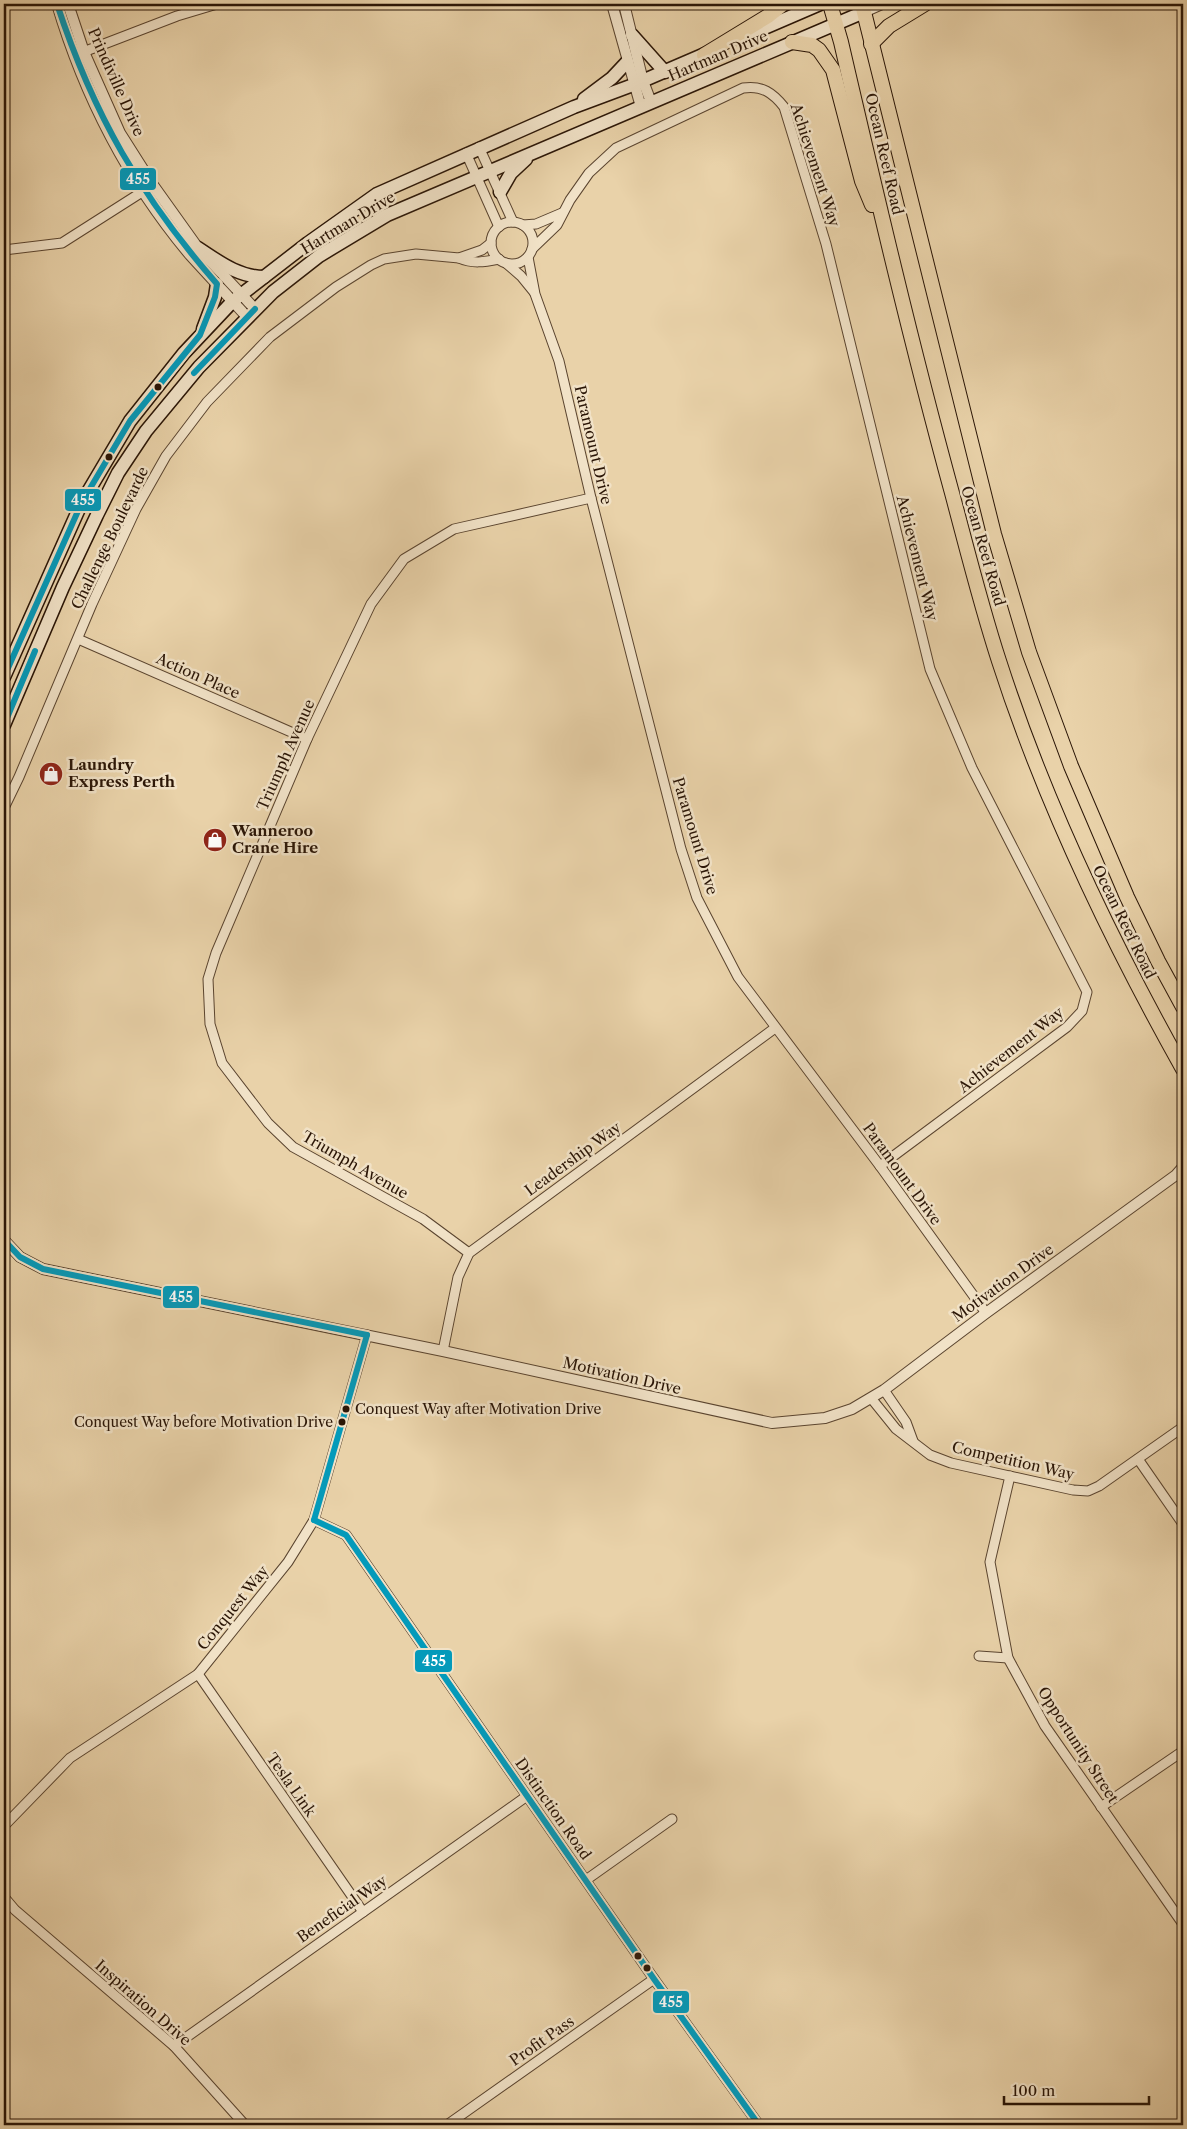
<svg xmlns="http://www.w3.org/2000/svg" width="1187" height="2129" font-family="'Libre Caslon Text',serif">
	<style>
		.lines { fill: none; stroke-linecap: round; stroke-linejoin: round }
		.minor-casing { stroke: #5a442f; stroke-width: 11 }
		.tertiary-casing { stroke: #5a442f; stroke-width: 12 }
		.secondary-casing { stroke: #2a1506; stroke-width: 15 }
		.primary-casing { stroke: #2a1506; stroke-width: 16 }
		.minor { stroke: #f1e2c7; stroke-width: 9 }
		.tertiary { stroke: #f1e2c7; stroke-width: 10 }
		.secondary { stroke: #f1e2c7; stroke-width: 12 }
		.primary { stroke: #e9d2a9; stroke-width: 14 }
		.bus-1-casing { stroke: #f1e2c7; stroke-width: 10 }
		.bus-1 { stroke: #049aba; stroke-width: 6 }
		.bus-dot { fill: #2a1506; stroke: #f1e2c7; stroke-width: 2 }
		.labels { text-anchor: middle; stroke-width: 5; stroke-linejoin: round; paint-order: stroke }
		.bus-label { font-size: 14px; fill: #2a1506; stroke: #f1e2c7; text-anchor: start }
		.street-label { font-size: 15px; fill: #2a1506; stroke: #f1e2c7 }
		.poi-label { font-size: 15px; font-weight: bold; fill: #2a1506; stroke: #f1e2c7; text-anchor: start }
		.line-badge { stroke: #f1e2c7; stroke-width: 2 }
		.badge-label { font-size: 14px; text-anchor: middle; font-weight: bold; fill: #fff }
	</style>
	<rect width="100%" height="100%" fill="#e9d2a9"/>
	<filter id="stains"><feTurbulence type="fractalNoise" baseFrequency=".004" numOctaves="4"/><feColorMatrix values="0 0 0 0 .2 0 0 0 0 .09 0 0 0 0 .02 0 0 0 .5 -.17"/></filter>
	<radialGradient id="worn" r=".72"><stop offset=".6" stop-color="#630" stop-opacity="0"/><stop offset="1" stop-color="#630" stop-opacity=".3"/></radialGradient>
	<g class="lines">
		<g class="minor-casing">
			<g id="minor">
				<polyline points="78,54 177,16 217,4"/>
				<polyline points="479,147 513,222"/>
				<polyline points="466,153 499,227"/>
				<circle cx="512" cy="243" r="21"/>
				<polyline points="523,225 536,224 562,213"/>
				<path d="M532,249l25,-24 13,-25 19,-27 27,-25 127,-60c19,-3 30,5 41,19l42,137 104,425 42,99 115,224 -5,19 -15,16 -187,139"/>
				<polyline points="4,250 62,243 153,185"/>
				<polyline points="528,257 535,294 559,361 591,498 681,849 697,898 738,977 880,1166 986,1313"/>
				<path d="M459,258c14,6 25,4 40,1"/>
				<polyline points="506,263 521,276 534,292"/>
				<polyline points="78,639 307,739"/>
				<polyline points="4,808 19,777 92,604 136,509 166,456 207,402 270,337 336,287 371,265 384,259 416,254 459,258 482,250 491,243"/>
				<polyline points="469,1253 423,1219 293,1147 268,1123 222,1063 210,1024 208,979 216,953 307,739 371,604 404,559 454,529 591,498"/>
				<polyline points="443,1351 458,1277 469,1253 775,1028"/>
				<polyline points="884,1390 906,1422 913,1441"/>
				<polyline points="871,1398 896,1429 930,1455 951,1463 1073,1490 1088,1491 1099,1486 1183,1427"/>
				<polyline points="1138,1459 1183,1524"/>
				<polyline points="1010,1476 990,1562 1008,1658 1045,1726 1183,1924"/>
				<polyline points="314,1520 346,1535 654,1979 759,2125"/>
				<polyline points="979,1656 1008,1658"/>
				<polyline points="198,1674 363,1912"/>
				<polyline points="1101,1807 1183,1751"/>
				<polyline points="4,1826 70,1758 198,1674 288,1562 314,1520 367,1335"/>
				<polyline points="586,1880 672,1819"/>
				<polyline points="4,1897 15,1910 174,2046 245,2125"/>
				<polyline points="174,2046 527,1796"/>
				<polyline points="447,2125 654,1979"/>
			</g>
		</g>
		<g class="tertiary-casing">
			<g id="tertiary">
				<path d="M57,4c27,91 72,178 133,251 19,21 38,41 57,62"/>
				<polyline points="68,4 84,52 120,133 153,185 198,248 255,309"/>
				<polyline points="612,4 641,107"/>
				<polyline points="624,4 643,81 651,102"/>
				<polyline points="864,12 882,4"/>
				<polyline points="4,1240 20,1257 43,1269 443,1351 772,1423 825,1418 852,1409 884,1390 986,1313 1176,1175 1183,1167"/>
			</g>
		</g>
		<g class="secondary-casing">
			<g id="secondary">
				<polyline points="632,35 665,72"/>
				<polyline points="739,39 820,4"/>
				<polyline points="584,99 612,78 627,62"/>
				<polyline points="500,192 511,173 526,159"/>
				<path d="M198,248c20,13 40,29 66,29"/>
				<polyline points="203,329 215,297 217,284"/>
				<polyline points="4,677 82,502 130,421 184,353 233,301 308,243 377,194 574,107 633,85 712,51"/>
				<polyline points="4,725 63,587 97,515 118,473 146,431 199,367 273,292 319,256 387,215 864,12"/>
			</g>
		</g>
		<g class="primary-casing">
			<g id="primary">
				<path d="M830,4l11,38c35,151 70,301 111,451 15,56 29,113 47,168 46,143 111,278 184,408"/>
				<polyline points="862,4 994,534 1029,652 1071,766 1127,897 1158,961 1183,1007"/>
				<polyline points="792,42 812,45 819,50 833,70 862,181 872,205"/>
				<polyline points="871,44 889,26 925,4"/>
				<polyline points="704,55 768,16 783,4"/>
			</g>
		</g>
		<use href="#minor" class="minor"/>
		<use href="#tertiary" class="tertiary"/>
		<use href="#secondary" class="secondary"/>
		<use href="#primary" class="primary"/>
		<g class="bus-1-casing">
			<g id="bus-1">
				<polyline points="194,373 255,309"/>
				<path d="M4,677l78,-175 48,-81 70,-86 15,-38 2,-13c-76,-87 -124,-170 -160,-280"/>
				<polyline points="4,725 35,651"/>
				<polyline points="4,1240 20,1257 43,1269 367,1335"/>
				<polyline points="314,1520 346,1535 654,1979 759,2125"/>
				<polyline points="314,1520 367,1335"/>
			</g>
		</g>
		<use href="#bus-1" class="bus-1"/>
	</g>
	<defs>
		<g id="shop-disc" transform="scale(1.25)"><circle r="9.5" fill="#8f2418" stroke="#f1e2c7"/><path d="M-5-2.5h2.3a2.7 3.5 0 0 1 5.4 0H5L5.5 6h-11ZM-1.5-2.5h3a1.5 2.3 0 0 0-3 0Z" fill="#fff"/></g>
	</defs>
	<g fill-rule="evenodd">
		<use href="#shop-disc" x="51" y="774"/>
		<use href="#shop-disc" x="215" y="840"/>
	</g>
	<g class="bus-dot">
		<circle cx="158" cy="387" r="4.5"/>
		<circle cx="109" cy="457" r="4.5"/>
		<circle cx="346" cy="1409" r="4.5"/>
		<circle cx="342" cy="1422" r="4.5"/>
		<circle cx="638" cy="1956" r="4.5"/>
		<circle cx="647" cy="1968" r="4.5"/>
	</g>
	<g class="labels">
		<g class="bus-label">
			<text x="355" y="1414">Conquest Way after Motivation Drive</text>
			<text x="333" y="1427" text-anchor="end">Conquest Way before Motivation Drive</text>
		</g>
		<g class="street-label">
			<text transform="translate(718 56) rotate(-23)" y="5">Hartman Drive</text>
			<text transform="translate(116 82) rotate(66)" y="5">Prindiville Drive</text>
			<text transform="translate(884 154) rotate(77)" y="5">Ocean Reef Road</text>
			<text transform="translate(815 165) rotate(72)" y="5">Achievement Way</text>
			<text transform="translate(348 223) rotate(-31)" y="5">Hartman Drive</text>
			<text transform="translate(593 445) rotate(77)" y="5">Paramount Drive</text>
			<text transform="translate(110 538) rotate(-64)" y="5">Challenge Boulevarde</text>
			<text transform="translate(983 546) rotate(74)" y="5">Ocean Reef Road</text>
			<text transform="translate(917 558) rotate(76)" y="5">Achievement Way</text>
			<text transform="translate(198 676) rotate(24)" y="5">Action Place</text>
			<text transform="translate(286 755) rotate(-66)" y="5">Triumph Avenue</text>
			<text transform="translate(695 836) rotate(73)" y="5">Paramount Drive</text>
			<text transform="translate(1124 922) rotate(64)" y="5">Ocean Reef Road</text>
			<text transform="translate(1011 1050) rotate(-38)" y="5">Achievement Way</text>
			<text transform="translate(573 1159) rotate(-36)" y="5">Leadership Way</text>
			<text transform="translate(355 1165) rotate(30)" y="5">Triumph Avenue</text>
			<text transform="translate(902 1174) rotate(54)" y="5">Paramount Drive</text>
			<text transform="translate(1003 1283) rotate(-36)" y="5">Motivation Drive</text>
			<text transform="translate(622 1376) rotate(13)" y="5">Motivation Drive</text>
			<text transform="translate(1013 1461) rotate(13)" y="5">Competition Way</text>
			<text transform="translate(233 1608) rotate(-51)" y="5">Conquest Way</text>
			<text transform="translate(1078 1745) rotate(57)" y="5">Opportunity Street</text>
			<text transform="translate(291 1785) rotate(55)" y="5">Tesla Link</text>
			<text transform="translate(553 1809) rotate(55)" y="5">Distinction Road</text>
			<text transform="translate(342 1909) rotate(-35)" y="5">Beneficial Way</text>
			<text transform="translate(143 2003) rotate(41)" y="5">Inspiration Drive</text>
			<text transform="translate(542 2041) rotate(-35)" y="5">Profit Pass</text>
		</g>
		<g class="poi-label">
			<text x="68" y="770">Laundry<tspan x="68" dy="17">Express Perth</tspan></text>
			<text x="232" y="836">Wanneroo<tspan x="232" dy="17">Crane Hire</tspan></text>
		</g>
	</g>
	<g class="line-badge">
		<rect x="119" y="167" width="38" height="24" rx="5" fill="#049aba"/>
		<rect x="64" y="488" width="38" height="24" rx="5" fill="#049aba"/>
		<rect x="162" y="1285" width="38" height="24" rx="5" fill="#049aba"/>
		<rect x="414" y="1649" width="39" height="24" rx="5" fill="#049aba"/>
		<rect x="652" y="1990" width="38" height="24" rx="5" fill="#049aba"/>
	</g>
	<g class="badge-label">
		<text x="138" y="184">455</text>
		<text x="83" y="505">455</text>
		<text x="181" y="1302">455</text>
		<text x="434" y="1666">455</text>
		<text x="671" y="2007">455</text>
	</g>
	<rect width="1187" height="2129" fill="none" stroke="#e9d2a9" stroke-width="20"/>
	<rect x="5" y="5" width="1177" height="2119" fill="none" stroke="#2a1506" stroke-width="2.5"/>
	<rect x="10" y="10" width="1167" height="2109" fill="none" stroke="#2a1506"/>
	<path d="M1004 2096v8h145v-8" fill="none" stroke="#2a1506" stroke-width="2.5"/>
	<text x="1012" y="2096" font-size="15" fill="#2a1506" stroke="#f1e2c7" stroke-width="4" paint-order="stroke">100 m</text>
	<rect width="100%" height="100%" filter="url(#stains)"/>
	<rect width="100%" height="100%" fill="url(#worn)"/>
</svg>
